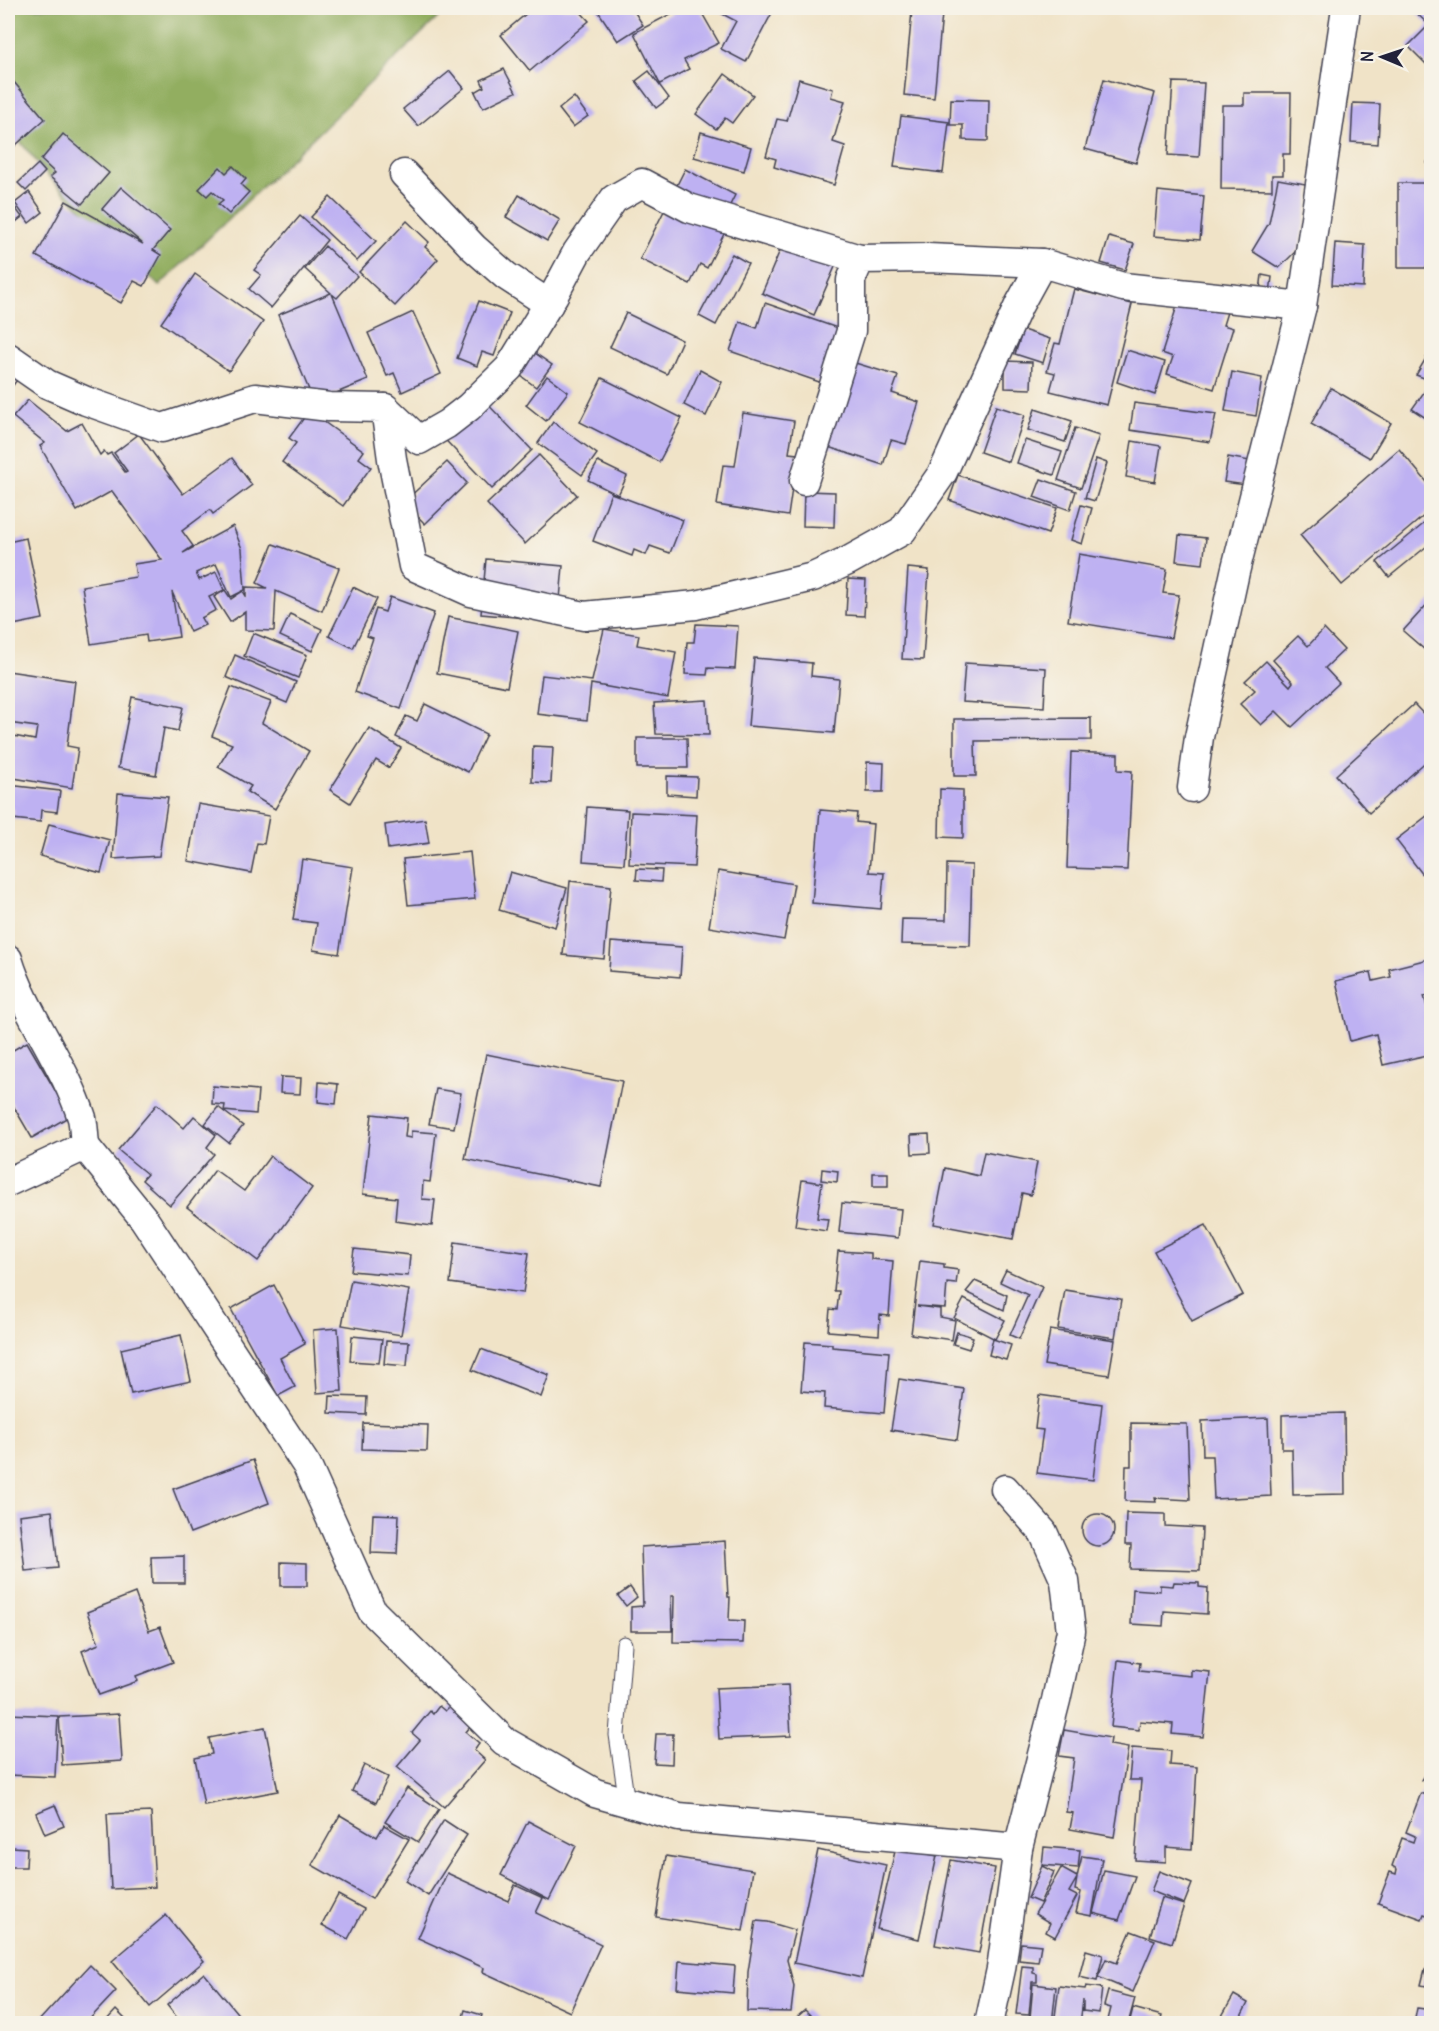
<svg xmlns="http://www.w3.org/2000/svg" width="1439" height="2031" font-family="Delius,sans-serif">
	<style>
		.forest { fill: #92ae60; stroke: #5a684e; stroke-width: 1.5 }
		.building { fill: #beb1f2 }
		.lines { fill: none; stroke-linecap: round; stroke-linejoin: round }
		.lane-casing { stroke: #413f50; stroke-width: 17 }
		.street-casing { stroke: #413f50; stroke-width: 31 }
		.lane { stroke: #fff; stroke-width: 15 }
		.street { stroke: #fff; stroke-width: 28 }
	</style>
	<rect width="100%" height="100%" fill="#f7f3e8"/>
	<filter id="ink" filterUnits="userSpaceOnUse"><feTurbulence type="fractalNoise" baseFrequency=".0167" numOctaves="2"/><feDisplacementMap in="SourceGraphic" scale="12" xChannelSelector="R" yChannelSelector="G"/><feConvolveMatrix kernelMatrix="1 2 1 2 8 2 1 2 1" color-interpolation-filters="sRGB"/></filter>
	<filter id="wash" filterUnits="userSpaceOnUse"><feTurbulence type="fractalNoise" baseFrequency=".008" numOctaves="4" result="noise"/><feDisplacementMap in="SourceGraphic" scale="24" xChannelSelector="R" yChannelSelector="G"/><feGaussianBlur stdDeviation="1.35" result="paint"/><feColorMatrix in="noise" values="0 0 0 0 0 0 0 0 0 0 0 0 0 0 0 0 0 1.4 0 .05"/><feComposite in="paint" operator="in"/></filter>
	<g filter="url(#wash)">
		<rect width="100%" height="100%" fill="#f0e3c7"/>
		<polygon class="forest" points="8,8 448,8 159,286 50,178 8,127"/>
		<g id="blocks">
			<g class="building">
				<polygon points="533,8 577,8 589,21 530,71 501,35"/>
				<polygon points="596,8 632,8 643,25 618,41"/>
				<polygon points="682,8 699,8 719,43 684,60 689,69 660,84 634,33"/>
				<polygon points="711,8 774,9 746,62 721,49 736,21"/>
				<polygon points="1411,8 1432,8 1432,70 1408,46 1429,25"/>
				<polygon points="912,11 942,14 934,98 904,95"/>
				<polygon points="504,69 516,92 483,108 475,92 484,87 481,80"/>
				<polygon points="450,71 464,88 418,126 403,109"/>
				<polygon points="649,71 669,98 656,108 636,81"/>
				<polygon points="725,74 753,95 732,123 725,118 716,129 696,114"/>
				<polygon points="8,75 45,119 8,152"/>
				<polygon points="799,79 833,89 831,97 845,101 833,142 845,146 834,185 774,167 776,159 766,156 777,119 787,121"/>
				<polygon points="1104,79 1155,93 1136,163 1085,149"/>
				<polygon points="1173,82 1204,83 1199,157 1168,155"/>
				<polygon points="1244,93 1291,93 1290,154 1283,154 1283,175 1272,175 1272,190 1221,189 1222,105 1244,105"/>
				<polygon points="574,97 588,116 573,127 559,109"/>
				<polygon points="951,99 989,100 988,141 963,140 963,125 950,125"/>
				<polygon points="1353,103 1380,104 1378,144 1351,142"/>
				<polygon points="901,116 949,122 943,173 894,167"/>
				<polygon points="701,132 751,147 744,171 694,157"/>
				<polygon points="63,134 109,173 82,204 50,177 55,173 41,160"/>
				<polygon points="1427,162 1432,162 1432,268 1398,268 1398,183 1428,183"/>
				<polygon points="38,164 45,172 26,191 18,183"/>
				<polygon points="233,166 246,179 241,185 249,192 229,214 218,204 223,200 212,191 207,196 199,189 220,167 226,173"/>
				<polygon points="685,169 735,195 720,225 727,228 707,268 700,264 690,284 640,259"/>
				<polygon points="1278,179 1311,185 1299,248 1279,268 1252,251 1269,223"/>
				<polygon points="121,187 170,230 153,250 161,255 144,286 134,281 121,303 36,256 66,201 143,244 102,209"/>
				<polygon points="1158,191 1204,196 1200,240 1154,236"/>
				<polygon points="29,192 43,212 29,223 15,203"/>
				<polygon points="519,195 560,220 547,241 506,217"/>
				<polygon points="330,197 376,241 357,261 311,217"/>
				<polygon points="8,198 22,217 8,228"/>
				<polygon points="300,216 327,240 271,308 249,289 261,275 254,270"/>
				<polygon points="407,221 429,242 425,247 438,259 395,306 359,272"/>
				<polygon points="789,229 841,253 814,315 762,293"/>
				<polygon points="1109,237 1134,244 1125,270 1101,263"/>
				<polygon points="1335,243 1365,245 1363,287 1332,285"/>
				<polygon points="325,246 357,276 337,298 332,294 368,380 314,402 278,315 331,293 305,269"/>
				<polygon points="732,254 748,263 716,325 699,316"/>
				<polygon points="195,274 263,322 229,371 161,323"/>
				<polygon points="1262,275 1272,277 1270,293 1260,291"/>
				<polygon points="1183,287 1233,293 1223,325 1233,328 1214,389 1167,374 1173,357 1162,353"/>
				<polygon points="1074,289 1132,304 1107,405 1050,391 1055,373 1047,371 1055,343 1060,344"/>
				<polygon points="479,301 510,313 494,356 482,352 477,366 457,358"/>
				<polygon points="765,303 846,331 828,385 730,351 740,322 757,328"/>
				<polygon points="413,312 441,374 402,392 394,373 387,376 368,333"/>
				<polygon points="626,313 682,340 667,374 610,347"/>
				<polygon points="1023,330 1050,339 1043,363 1015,354"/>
				<polygon points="1432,348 1432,381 1416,375"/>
				<polygon points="1127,350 1165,362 1155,395 1117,382"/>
				<polygon points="532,351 552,365 536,387 517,373"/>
				<polygon points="1005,361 1032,362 1031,389 1005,388"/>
				<polygon points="852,362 898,376 892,393 919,402 906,444 891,440 883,465 825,446"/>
				<polygon points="700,370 722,382 706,416 684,405"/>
				<polygon points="1232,372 1262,378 1256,416 1225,411"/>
				<polygon points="8,373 17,380 8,392"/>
				<polygon points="547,376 568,392 546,421 526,405"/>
				<polygon points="602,378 682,418 659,462 580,422"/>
				<polygon points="1432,381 1432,422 1412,409"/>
				<polygon points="471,387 532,450 492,489 432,426"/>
				<polygon points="1331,388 1391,423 1370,458 1311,424"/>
				<polygon points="28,400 67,431 82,423 100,455 104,451 107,455 111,453 125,472 127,471 114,453 139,434 183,494 232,458 252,485 213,514 210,510 182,531 193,546 183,553 233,526 242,549 245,590 231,597 216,564 196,573 199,580 216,572 224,590 209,597 216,610 201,618 205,625 190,632 172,592 179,637 147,642 146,635 91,644 82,586 136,577 134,564 162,560 112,491 77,511 40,446 45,443 13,417"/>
				<polygon points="1134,403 1216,414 1210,442 1130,430"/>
				<polygon points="996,406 1025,415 1009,462 980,452"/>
				<polygon points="1035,409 1072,421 1065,442 1028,430"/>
				<polygon points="309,411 364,451 359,458 371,467 343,506 282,462 296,443 289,438"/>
				<polygon points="743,413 794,421 789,453 797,454 788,516 717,505 723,465 735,466"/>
				<polygon points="553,422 597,454 582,475 538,443"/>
				<polygon points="1075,428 1099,436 1081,488 1058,480"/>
				<polygon points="1025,440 1062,452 1054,475 1017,463"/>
				<polygon points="1132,441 1161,446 1155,482 1126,477"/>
				<polygon points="1399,449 1432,488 1432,509 1342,585 1300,535"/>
				<polygon points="539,455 577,495 525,544 487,504"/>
				<polygon points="1228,457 1250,461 1246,485 1224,482"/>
				<polygon points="1096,459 1107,463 1095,501 1085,498"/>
				<polygon points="447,462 467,483 425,524 404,502"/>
				<polygon points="598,462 627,476 618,495 588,480"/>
				<polygon points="958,475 1057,508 1048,534 949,500"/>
				<polygon points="1041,479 1076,491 1070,510 1034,497"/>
				<polygon points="804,491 835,492 834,527 803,526"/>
				<polygon points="611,493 683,520 670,553 650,546 646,555 634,550 632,556 593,541"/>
				<polygon points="1081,505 1092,508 1082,544 1071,540"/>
				<polygon points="1432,517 1432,542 1389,577 1377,562"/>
				<polygon points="1179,535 1206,538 1203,564 1176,561"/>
				<polygon points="26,538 43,619 8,626 8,542"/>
				<polygon points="273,544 339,568 322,611 276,591 274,631 245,630 245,612 230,622 214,597 225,590 231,599 243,591 246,596 246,587 267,588 257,583"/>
				<polygon points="1079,554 1167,569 1163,593 1179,595 1171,638 1068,621"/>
				<polygon points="486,559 563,566 558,621 481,614"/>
				<polygon points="908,568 929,570 923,660 902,659"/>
				<polygon points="848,579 866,580 864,616 846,615"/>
				<polygon points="353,587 377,599 353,648 329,636"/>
				<polygon points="390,597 434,613 401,709 355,692 373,638 367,636 376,609 385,612"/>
				<polygon points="1432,599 1432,656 1403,631"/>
				<polygon points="290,614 322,629 312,651 280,636"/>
				<polygon points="448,617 518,631 507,687 437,673"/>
				<polygon points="696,624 738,626 735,669 708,668 707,675 685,674 687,642 694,642"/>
				<polygon points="604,629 639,635 637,645 676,652 668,698 591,684 587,720 537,714 542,675 592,681"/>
				<polygon points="1324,629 1344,650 1325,668 1339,683 1292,727 1276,711 1261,725 1240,704 1255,690 1245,681 1266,661 1290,686 1293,682 1273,660 1298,636 1308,646"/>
				<polygon points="253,633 307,655 298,678 244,656"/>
				<polygon points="235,655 296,682 287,703 226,677"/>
				<polygon points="754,658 812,663 811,676 839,679 834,733 748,726"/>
				<polygon points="965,663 1046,668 1044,707 962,702"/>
				<polygon points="8,671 75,681 67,746 78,748 72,788 8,777 8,735 35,740 37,727 8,723"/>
				<polygon points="231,687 271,702 262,723 309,751 275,809 247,792 251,786 218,767 232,744 212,736"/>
				<polygon points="132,697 183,707 178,731 164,728 156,775 118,768"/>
				<polygon points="707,700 709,735 656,734 654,703"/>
				<polygon points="425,704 486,734 468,772 396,737 406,716 417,721"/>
				<polygon points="1414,704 1432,723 1432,756 1369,813 1336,775"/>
				<polygon points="1091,718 1091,740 975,741 976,776 954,776 954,719"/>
				<polygon points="369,728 401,748 389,768 376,760 350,803 330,790"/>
				<polygon points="637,738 687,738 688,768 637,768"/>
				<polygon points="533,746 553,747 551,783 532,782"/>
				<polygon points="1071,752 1118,754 1118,770 1132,771 1127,870 1067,868"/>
				<polygon points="867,762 884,763 883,792 867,792"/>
				<polygon points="667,776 697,777 696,796 667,794"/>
				<polygon points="8,785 60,791 57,812 41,810 40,822 13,819 14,809 8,808"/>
				<polygon points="940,789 963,790 963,838 939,837"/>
				<polygon points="118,793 168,797 159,856 113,859"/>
				<polygon points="198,804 269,816 264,844 257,843 251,873 188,861"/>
				<polygon points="587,807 628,810 624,864 583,861"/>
				<polygon points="820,810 857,813 856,822 873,824 869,872 884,873 881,909 812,903"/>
				<polygon points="631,812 697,815 694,867 629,864"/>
				<polygon points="1432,812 1432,877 1427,880 1396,840"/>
				<polygon points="425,819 429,843 388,849 385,825"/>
				<polygon points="49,824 110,840 101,873 40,856"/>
				<polygon points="470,852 475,899 408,905 403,859"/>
				<polygon points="302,859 353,867 339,954 313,950 317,923 293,920"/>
				<polygon points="947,864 972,865 970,946 901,944 902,919 946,920"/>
				<polygon points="637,869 662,870 661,882 636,880"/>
				<polygon points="718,871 794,884 784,940 709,927"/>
				<polygon points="510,872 567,888 555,927 499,910"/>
				<polygon points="570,881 611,886 604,959 563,955"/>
				<polygon points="611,942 682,947 680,977 609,971"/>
				<polygon points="1432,958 1432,995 1424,996 1432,1026 1432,1054 1383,1065 1376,1034 1350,1041 1336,981 1371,972 1373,981 1391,977 1389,969"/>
				<polygon points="27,1042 70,1116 32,1138 8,1097 8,1053"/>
				<polygon points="486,1054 622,1081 601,1187 465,1159"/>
				<polygon points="281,1077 301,1078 300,1094 280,1093"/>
				<polygon points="319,1082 338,1084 336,1104 318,1102"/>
				<polygon points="213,1086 258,1090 256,1114 224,1111 225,1105 212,1104"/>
				<polygon points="436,1089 461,1093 454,1128 429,1124"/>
				<polygon points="157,1104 184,1128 194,1116 216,1135 207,1147 214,1154 170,1205 142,1180 147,1174 118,1150"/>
				<polygon points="218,1107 243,1126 229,1143 205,1124"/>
				<polygon points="372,1114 407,1118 405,1137 411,1138 411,1131 436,1133 430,1182 423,1181 422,1199 435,1200 432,1226 395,1221 397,1198 363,1194"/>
				<polygon points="929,1134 930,1153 912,1154 911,1135"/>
				<polygon points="984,1152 1037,1162 1031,1195 1022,1193 1013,1239 934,1224 945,1168 979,1176"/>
				<polygon points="270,1156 312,1188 258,1261 187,1207 215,1170 244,1191"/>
				<polygon points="822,1169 838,1171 837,1182 821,1180"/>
				<rect x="873" y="1173" width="15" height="13"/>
				<polygon points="802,1180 822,1183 817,1218 828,1219 826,1231 795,1226"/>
				<polygon points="842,1203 901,1209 898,1238 839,1232"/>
				<polygon points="1206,1225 1243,1295 1192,1321 1154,1251"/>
				<polygon points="455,1242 529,1253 523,1293 450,1283"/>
				<polygon points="354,1249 410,1255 408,1276 351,1271"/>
				<polygon points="838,1251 871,1253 871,1259 893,1261 889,1316 880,1315 879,1335 828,1331 830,1309 837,1310 839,1291 834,1291"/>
				<polygon points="920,1261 944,1264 944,1268 958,1270 956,1284 947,1283 945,1308 917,1306 940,1309 940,1317 955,1320 952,1340 911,1334"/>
				<polygon points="1006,1270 1042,1287 1019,1339 1010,1335 1028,1295 1000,1282"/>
				<polygon points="351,1280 409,1290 401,1335 342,1325"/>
				<polygon points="975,1281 1007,1295 1004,1310 966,1292"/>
				<polygon points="274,1285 305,1344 280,1358 295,1387 278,1396 231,1309"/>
				<polygon points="1065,1290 1121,1299 1115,1338 1058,1329"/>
				<polygon points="964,1299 1005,1320 995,1339 954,1318"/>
				<polygon points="338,1328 342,1391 317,1393 313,1330"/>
				<polygon points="1050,1330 1115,1340 1109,1375 1044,1365"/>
				<polygon points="957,1332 973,1337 969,1349 953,1344"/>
				<polygon points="181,1335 191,1381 131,1394 121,1349"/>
				<polygon points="352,1336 382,1339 379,1363 350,1361"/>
				<polygon points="993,1339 1011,1345 1006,1360 989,1355"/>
				<polygon points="386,1341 409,1342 407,1366 384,1364"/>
				<polygon points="805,1342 832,1344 832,1347 889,1352 884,1413 824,1408 825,1393 801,1391"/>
				<polygon points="481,1349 549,1375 541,1397 472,1370"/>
				<polygon points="899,1379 964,1389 957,1440 891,1430"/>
				<polygon points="1039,1395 1102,1404 1093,1480 1037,1473 1043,1430 1035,1429"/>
				<polygon points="330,1396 367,1397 366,1415 329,1413"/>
				<polygon points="1344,1413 1345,1494 1293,1495 1292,1449 1282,1449 1282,1415"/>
				<polygon points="1268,1418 1271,1496 1214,1499 1212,1456 1203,1456 1202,1421"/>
				<polygon points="363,1423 428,1425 427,1451 362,1449"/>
				<polygon points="1131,1423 1187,1424 1190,1500 1155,1498 1156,1502 1125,1501 1126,1466 1131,1466"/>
				<polygon points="253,1460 269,1503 190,1533 173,1489"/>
				<polygon points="52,1511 58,1568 25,1571 19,1515"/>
				<polygon points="1126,1513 1165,1514 1165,1526 1202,1528 1200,1571 1130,1569 1131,1545 1125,1545"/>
				<polygon points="373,1514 399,1515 397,1554 371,1553"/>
				<circle cx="1098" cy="1530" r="16"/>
				<polygon points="725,1541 728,1597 730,1597 729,1620 744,1621 743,1643 673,1642 674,1596 671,1596 672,1631 631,1631 631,1607 643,1606 641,1547"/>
				<polygon points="184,1556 184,1583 152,1583 151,1557"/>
				<polygon points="281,1562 307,1563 307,1586 281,1586"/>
				<polygon points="1174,1582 1199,1583 1199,1587 1208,1588 1207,1614 1164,1611 1163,1626 1131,1624 1133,1589 1160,1591 1160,1585 1173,1586"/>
				<polygon points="630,1587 637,1597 626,1606 618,1596"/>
				<polygon points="135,1593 149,1631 160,1627 173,1662 136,1676 138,1681 99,1695 82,1651 99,1644 87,1612"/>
				<polygon points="1118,1660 1140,1663 1139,1671 1191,1676 1191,1670 1210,1672 1203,1737 1172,1734 1173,1724 1140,1721 1139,1730 1111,1727"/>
				<polygon points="788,1685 791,1736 719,1739 716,1688"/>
				<polygon points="452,1704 474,1722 466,1732 479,1743 474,1750 485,1760 444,1807 397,1767 420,1740 412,1733 430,1711 433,1714 439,1706 445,1711"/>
				<polygon points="8,1714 58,1716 55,1777 8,1775"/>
				<polygon points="119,1714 122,1761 62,1765 59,1717"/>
				<polygon points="265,1727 278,1791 204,1805 195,1758 212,1754 209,1738"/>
				<polygon points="1064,1730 1111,1738 1110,1745 1128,1748 1114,1837 1070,1829 1073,1813 1066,1812 1074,1758 1059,1756"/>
				<polygon points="656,1734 673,1734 672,1764 654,1763"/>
				<polygon points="1132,1748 1171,1751 1170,1765 1197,1767 1192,1849 1166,1847 1166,1862 1135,1860 1141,1780 1129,1780"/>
				<polygon points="1432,1763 1432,1786 1421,1780"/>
				<polygon points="364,1765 388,1777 376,1803 352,1791"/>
				<polygon points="407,1788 439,1809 418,1842 385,1822"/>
				<polygon points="1421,1793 1432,1797 1432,1917 1424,1914 1422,1919 1378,1903 1390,1872 1396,1874 1397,1869 1392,1866 1402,1838 1413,1842 1415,1836 1406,1832"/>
				<polygon points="55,1805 64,1826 45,1834 36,1813"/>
				<polygon points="151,1812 155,1887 111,1889 107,1814"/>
				<polygon points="340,1815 377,1837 384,1825 409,1839 372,1899 312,1865"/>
				<polygon points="444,1820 467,1835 428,1896 405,1881"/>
				<polygon points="528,1821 576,1846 549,1900 501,1875"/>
				<polygon points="12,1847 27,1848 26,1867 10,1867"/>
				<polygon points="896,1847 937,1856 919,1939 877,1929"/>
				<polygon points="1044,1847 1080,1850 1078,1868 1042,1865"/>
				<polygon points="818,1850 886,1865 862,1978 794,1963"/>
				<polygon points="666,1856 753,1870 743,1931 656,1917"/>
				<polygon points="1082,1856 1102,1859 1092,1916 1076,1913 1081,1892 1075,1890 1077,1878 1069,1892 1077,1896 1055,1937 1046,1932 1050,1923 1035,1914 1061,1868 1077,1877"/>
				<polygon points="951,1860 995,1868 979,1953 935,1945"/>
				<polygon points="1042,1866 1054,1872 1040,1903 1028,1898"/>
				<polygon points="1104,1870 1135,1876 1119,1920 1093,1913"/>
				<polygon points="1159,1871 1192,1884 1184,1904 1151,1891"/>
				<polygon points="447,1873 508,1901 515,1885 543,1898 536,1913 601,1944 570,2012 483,1972 484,1968 418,1938"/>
				<polygon points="338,1895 364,1909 348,1939 322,1925"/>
				<polygon points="1162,1898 1184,1905 1172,1943 1150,1936"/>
				<polygon points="166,1915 204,1961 150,2007 112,1961"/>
				<polygon points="756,1921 768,1922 795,1930 787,1960 794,1986 791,2012 747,2011 748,1972"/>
				<polygon points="1131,1931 1155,1940 1133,1992 1098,1977 1106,1959 1117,1963"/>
				<polygon points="1021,1943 1041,1945 1038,1962 1019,1960"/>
				<polygon points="1086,1950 1103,1955 1097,1981 1079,1977"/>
				<polygon points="679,1961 735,1966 733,1993 677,1988"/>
				<polygon points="90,1965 116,1991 85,2024 36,2024"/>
				<polygon points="1022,1966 1033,1967 1033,1973 1037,1974 1037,1982 1032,1982 1029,2015 1016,2014"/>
				<polygon points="1425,1969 1432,1971 1432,1987 1421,1985"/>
				<polygon points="204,1973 246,2024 182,2024 167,2005"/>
				<polygon points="1033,1984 1056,1987 1052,2024 1022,2024 1023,2017 1030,2018"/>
				<polygon points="1059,1986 1085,1989 1086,1986 1102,1988 1099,2013 1083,2011 1083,2000 1080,2024 1054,2024"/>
				<polygon points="1108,1991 1135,1998 1128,2024 1107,2024 1111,2008 1104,2006"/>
				<polygon points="1234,1995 1248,2003 1237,2024 1222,2016"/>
				<polygon points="1133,2008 1162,2016 1160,2024 1129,2024"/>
				<polygon points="1417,2008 1432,2010 1432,2024 1414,2024"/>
				<polygon points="116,2010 130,2024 103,2024"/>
				<polygon points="465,2010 482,2015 479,2024 461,2024"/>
				<polygon points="805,2010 813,2018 808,2024 804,2024 797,2017"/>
			</g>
		</g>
	</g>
	<g filter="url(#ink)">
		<use href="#blocks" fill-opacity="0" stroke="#413f50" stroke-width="1.5"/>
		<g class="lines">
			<g class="lane-casing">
				<polyline id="lane" points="624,1644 617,1735 627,1803"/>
			</g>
			<g class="street-casing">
				<g id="street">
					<polyline points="404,174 474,248 506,276 549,304"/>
					<polyline points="8,357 47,384 86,401 162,428 255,398 329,407 385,408 392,459 413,566 471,592 584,616 696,605 813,577 848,561 902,531 943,472 1019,305 1042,263 1123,287 1302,306"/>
					<polyline points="385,408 419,440 447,424 469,407 509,368 554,295 577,252 614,199 642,183 689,208 860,259"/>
					<polyline points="804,481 851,331 851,280 860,259 928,258 1042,263"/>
					<polyline points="1192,788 1199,737 1235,572 1302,306 1346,8"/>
					<path d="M8,959c17,56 56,103 74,159 2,9 2,19 3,28l-77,36"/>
					<polyline points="85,1146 144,1219 307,1466 372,1611 504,1741 595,1793 679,1817 1018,1848"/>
					<polyline points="989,2024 1001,1969 1018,1848 1056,1700 1071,1631 1065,1581 1043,1532 1005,1489"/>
				</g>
			</g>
			<use href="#lane" class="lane"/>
			<use href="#street" class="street"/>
		</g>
	</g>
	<rect width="1439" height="2031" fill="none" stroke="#f7f3e8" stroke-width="30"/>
	<g transform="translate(1382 57) rotate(272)" stroke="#f7f3e8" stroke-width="4.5" paint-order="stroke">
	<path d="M0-4.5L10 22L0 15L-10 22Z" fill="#22223b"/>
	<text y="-9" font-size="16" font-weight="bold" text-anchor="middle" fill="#22223b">N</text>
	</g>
</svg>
